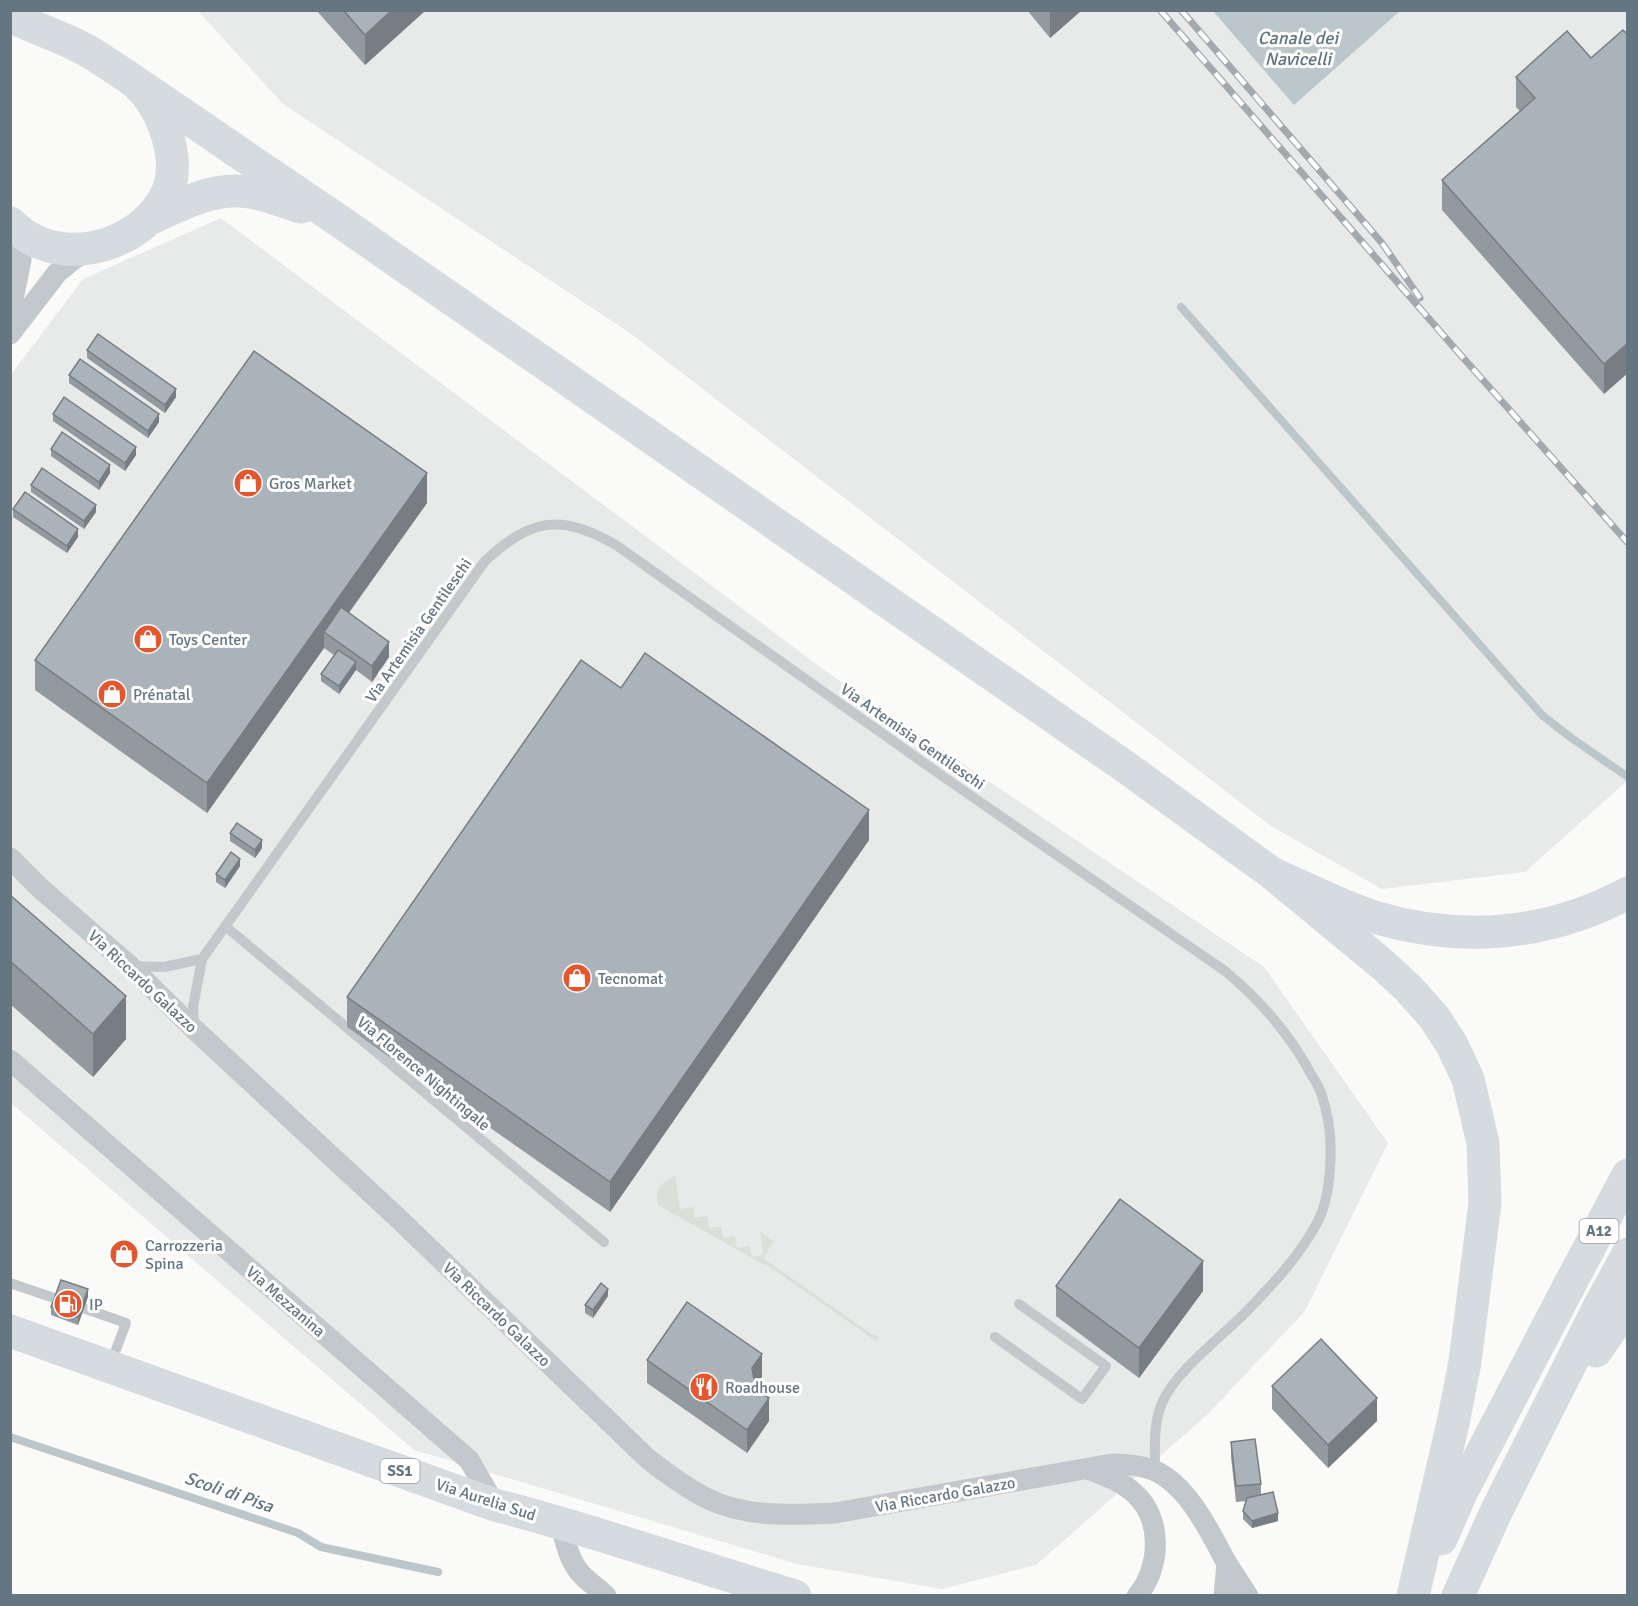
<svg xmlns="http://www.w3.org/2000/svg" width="1638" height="1606" font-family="Signika,sans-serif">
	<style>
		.built { fill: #e8e9e9 }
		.green { fill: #dadfd7 }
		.water { fill: #bbc7cb }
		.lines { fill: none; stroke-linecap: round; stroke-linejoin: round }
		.stream { stroke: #bbc7cb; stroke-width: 8 }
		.service { stroke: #c3c8cc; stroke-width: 10 }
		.minor { stroke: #c3c8cc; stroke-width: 21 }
		.primary { stroke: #d6dbdf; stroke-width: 33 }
		.trunk { stroke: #d6dbdf; stroke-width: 33 }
		.motorway { stroke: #d6dbdf; stroke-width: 33 }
		.rail-casing { stroke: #a2aab0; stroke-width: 7 }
		.rail { stroke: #fff; stroke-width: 4.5; stroke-dasharray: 14; stroke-linecap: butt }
		.wall { fill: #929a9f }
		.shaded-wall { fill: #777d82 }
		.building { fill: #aab3b9; stroke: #777d82; stroke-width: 1.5 }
		.labels { text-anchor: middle; stroke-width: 6; stroke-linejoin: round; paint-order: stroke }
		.shield { fill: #fff; stroke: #939fa8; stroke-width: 1.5 }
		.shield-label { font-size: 15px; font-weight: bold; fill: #657683 }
		.poi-label { font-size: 16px; fill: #657683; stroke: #fff; text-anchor: start }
		.street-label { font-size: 16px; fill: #657683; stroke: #fff }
		.water-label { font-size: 18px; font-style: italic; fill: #60757c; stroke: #fff }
	</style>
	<rect width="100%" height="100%" fill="#fafaf8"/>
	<g class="built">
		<polygon points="198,11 1213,11 1294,104 1400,11 1627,11 1627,781 1525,872 1382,889 1271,826 630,333 283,104"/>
		<polygon points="221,218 824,670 1264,967 1388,1143 1305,1311 1207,1415 1036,1565 942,1589 797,1564 414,1450 11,1103 10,376 83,279"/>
	</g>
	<path class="green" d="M675,1176l5,33 13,-2 2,11 12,-2 2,12 12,-2 2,12 12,-2 2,12 12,-2 3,11 11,-2 -3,-24 14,10 -11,17 110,77 1,-1 5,3 -3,4 -99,-69 -119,-67c-4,-15 3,-23 17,-29z"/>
	<polygon class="water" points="1213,11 1400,11 1294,105"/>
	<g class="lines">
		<g class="stream">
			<polyline points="1181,307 1542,715 1570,737 1628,777"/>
			<polyline points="10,1437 298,1533 321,1547 438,1572"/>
		</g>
		<g class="service">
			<polyline points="225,926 604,1242"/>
			<polyline points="131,966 164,967 202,959"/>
			<path d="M194,1026l-1,-19 9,-48 283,-398c46,-43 77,-48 131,-16l332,235 277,191c35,29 66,65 87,105 4,6 8,13 10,20 8,24 10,48 8,72 -1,17 -4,37 -12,53 -18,35 -46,64 -73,92 -25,25 -70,59 -83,90 -9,21 -7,46 -7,68"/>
			<polyline points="10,1283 57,1299"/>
			<polyline points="83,1308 126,1323 111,1363"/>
			<polyline points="995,1337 1082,1399 1106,1366 1019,1304"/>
		</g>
		<g class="minor">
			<polyline points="10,228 17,241 21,260 10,314"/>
			<polyline points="10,334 57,273 74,259 89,250"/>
			<path d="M10,858l30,30 90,78 64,63 206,191 248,239c18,14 37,28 58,39 40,20 86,17 129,15l277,-49c14,0 28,1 41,6 34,14 56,60 72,90 7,12 16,24 23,36"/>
			<polyline points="10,1060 469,1460 495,1505"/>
			<path d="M1088,1469c16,6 33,12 46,24 29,25 27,75 3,103"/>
			<path d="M560,1522c5,19 9,40 23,54 7,7 16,13 23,20"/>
			<polyline points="1224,1596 1227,1563"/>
		</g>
		<g class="primary">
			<path d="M10,16c24,12 49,20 72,32 11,5 21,13 31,19 7,5 16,10 23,16 13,12 23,28 29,45 7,19 11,44 3,63 -21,50 -93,75 -140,46 -7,-4 -12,-9 -18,-14"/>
			<path d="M10,1331l485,174c101,26 200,61 300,91"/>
		</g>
		<g class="trunk">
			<polyline points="135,82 332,216 1127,768 1273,874 1382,964 1408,988 1434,1017 1452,1045 1468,1079 1483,1143 1485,1203 1465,1362 1453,1423 1413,1596"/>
			<path d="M149,219c27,-12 57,-29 89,-28 21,0 43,10 63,16"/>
			<polyline points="1596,1351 1620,1316 1628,1308"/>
			<polyline points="1441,1539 1462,1491 1569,1286"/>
			<polyline points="1458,1596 1496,1512 1600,1305"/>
		</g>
		<g class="motorway">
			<path d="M1273,874c33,14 67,32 101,43 88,26 173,19 254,-24"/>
			<polyline points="1569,1286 1628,1175"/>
			<polyline points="1600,1305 1628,1254"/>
		</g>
		<g class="rail-casing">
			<g id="rail">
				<polyline points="1160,10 1458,352 1628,543"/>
				<polyline points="1181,10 1382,243 1420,298"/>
			</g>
		</g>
		<use href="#rail" class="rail"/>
	</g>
	<g class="wall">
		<polygon points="316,10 426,10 365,65"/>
		<polygon points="1027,10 1082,10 1050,38"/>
		<polygon points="1623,30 1604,394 1442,210 1442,180 1520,111 1516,107 1516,77 1591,58"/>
		<polygon points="87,350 176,397 165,413 87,358"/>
		<polygon points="69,375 159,422 148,438 69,383"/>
		<polygon points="53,414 136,455 125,471 53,421"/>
		<polygon points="51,449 110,473 99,490 51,456"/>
		<polygon points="31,485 96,512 84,529 31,492"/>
		<polygon points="427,503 349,613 389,657 372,682 356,670 339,694 321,681 321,674 334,655 324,648 207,813 35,690 35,660"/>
		<polygon points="13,509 78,537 67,553 13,517"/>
		<polygon points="621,688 869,840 610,1212 347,1027 347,997"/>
		<polygon points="230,833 262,848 255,858 230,841"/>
		<polygon points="240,866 225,888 216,882 216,874"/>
		<polygon points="10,895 126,1039 93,1077 10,1004"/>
		<polygon points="1056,1286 1203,1291 1139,1378 1056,1316"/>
		<polygon points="608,1296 593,1318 585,1313 585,1305"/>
		<polygon points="88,1297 78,1325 51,1315 51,1307"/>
		<polygon points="647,1360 762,1377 756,1386 769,1421 747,1453 647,1383"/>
		<polygon points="1272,1386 1377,1421 1328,1468 1272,1409"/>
		<polygon points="1231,1442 1261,1484 1261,1495 1278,1521 1252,1528 1243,1519 1243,1511 1246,1501 1236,1502 1231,1457"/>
	</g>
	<g class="shaded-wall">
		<polygon points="392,10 426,10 365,65 365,35"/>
		<polygon points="1050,10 1082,10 1050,38"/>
		<polygon points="1628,343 1628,373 1604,394 1604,364"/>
		<polygon points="176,389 176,397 165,413 165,405"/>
		<polygon points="159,414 159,422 148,438 148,431"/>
		<polygon points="136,447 136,455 125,471 125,463"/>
		<polygon points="110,465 110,473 99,490 99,482"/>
		<polygon points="427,473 427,503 331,637 324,632 324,648 207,813 207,783"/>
		<polygon points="96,505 96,512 84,529 84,521"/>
		<polygon points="78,529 78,537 67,553 67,546"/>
		<polygon points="389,642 389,657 372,682 372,666"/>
		<polygon points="356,662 356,670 339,694 339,686"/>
		<polygon points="869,810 869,840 610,1212 610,1182"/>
		<polygon points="262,840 262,848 255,858 255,850"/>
		<polygon points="240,859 240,866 225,888 225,880"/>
		<polygon points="126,996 126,1039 93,1077 93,1034"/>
		<polygon points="1203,1261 1203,1291 1139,1378 1139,1348"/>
		<polygon points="88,1289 88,1297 78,1325 78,1317"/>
		<polygon points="608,1289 608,1296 593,1318 593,1310"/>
		<polygon points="762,1354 762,1377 752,1391 752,1368"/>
		<polygon points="769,1398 769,1421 747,1453 747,1430"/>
		<polygon points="1377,1398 1377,1421 1328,1468 1328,1445"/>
		<polygon points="1278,1513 1278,1521 1252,1528 1252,1521"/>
	</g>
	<g class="building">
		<polygon points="343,10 392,10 365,35"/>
		<polygon points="1623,30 1628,35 1628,343 1604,364 1442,180 1535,98 1516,77 1567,31 1591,58"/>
		<polygon points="98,334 176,389 165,405 87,350"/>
		<polygon points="254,351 427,473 207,783 35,660"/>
		<polygon points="80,359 159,414 148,431 69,375"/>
		<polygon points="64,397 136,447 125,463 53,414"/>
		<polygon points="62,432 110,465 99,482 51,449"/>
		<polygon points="42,468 96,505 84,521 31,485"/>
		<polygon points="25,492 78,529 67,546 13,509"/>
		<polygon points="341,607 389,642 372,666 324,632"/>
		<polygon points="338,650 356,662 339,686 321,674"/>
		<polygon points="645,653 869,810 610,1182 347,997 581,660 621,688"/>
		<polygon points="237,823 262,840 255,850 230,833"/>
		<polygon points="231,852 240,859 225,880 216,874"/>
		<polygon points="10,895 126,996 93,1034 10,961"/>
		<polygon points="1120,1199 1203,1261 1139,1348 1056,1286"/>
		<polygon points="61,1280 88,1289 78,1317 51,1307"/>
		<polygon points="601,1283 608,1289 593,1310 585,1305"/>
		<polygon points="687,1302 762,1354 752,1368 756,1390 769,1398 747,1430 647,1360"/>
		<polygon points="1321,1339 1377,1398 1328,1445 1272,1386"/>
		<polygon points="1255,1439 1261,1484 1236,1486 1231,1442"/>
		<polygon points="1273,1492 1278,1513 1252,1521 1243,1511 1247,1498"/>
	</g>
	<defs>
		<g id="shop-disc" transform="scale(1.5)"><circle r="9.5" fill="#e4572e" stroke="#fff"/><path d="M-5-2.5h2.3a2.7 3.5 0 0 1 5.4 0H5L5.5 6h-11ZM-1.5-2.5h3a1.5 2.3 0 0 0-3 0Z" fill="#fff"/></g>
		<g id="fuel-disc" transform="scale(1.5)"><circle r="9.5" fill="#e4572e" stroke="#fff"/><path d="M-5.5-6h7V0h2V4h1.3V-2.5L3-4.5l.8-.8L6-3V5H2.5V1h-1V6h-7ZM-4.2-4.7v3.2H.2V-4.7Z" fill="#fff"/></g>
		<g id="restaurant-disc" transform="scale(1.5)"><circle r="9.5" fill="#e4572e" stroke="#fff"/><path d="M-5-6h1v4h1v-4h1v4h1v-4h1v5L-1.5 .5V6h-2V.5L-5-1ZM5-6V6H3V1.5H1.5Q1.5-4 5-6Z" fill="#fff"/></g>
	</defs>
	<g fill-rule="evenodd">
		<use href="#shop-disc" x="248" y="483"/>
		<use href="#shop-disc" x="148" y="639"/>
		<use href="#shop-disc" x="112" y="694"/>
		<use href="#shop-disc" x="577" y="978"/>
		<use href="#shop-disc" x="124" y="1254"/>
		<use href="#fuel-disc" x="68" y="1304"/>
		<use href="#restaurant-disc" x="704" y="1387"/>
	</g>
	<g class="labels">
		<g class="shield">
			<rect x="1579.5" y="1219" width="39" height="24" rx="4.5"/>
			<rect x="380.5" y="1459" width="39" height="24" rx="4.5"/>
		</g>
		<g class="shield-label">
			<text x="1599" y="1236">A12</text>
			<text x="400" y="1476">SS1</text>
		</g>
		<g class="poi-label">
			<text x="269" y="489">Gros Market</text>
			<text x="169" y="645">Toys Center</text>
			<text x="133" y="700">Prénatal</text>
			<text x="598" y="984">Tecnomat</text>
			<text x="145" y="1251">Carrozzeria<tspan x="145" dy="18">Spina</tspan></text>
			<text x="89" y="1310">IP</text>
			<text x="725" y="1393">Roadhouse</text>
		</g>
		<g class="street-label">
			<text transform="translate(418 630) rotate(-55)" y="6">Via Artemisia Gentileschi</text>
			<text transform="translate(913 736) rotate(35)" y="6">Via Artemisia Gentileschi</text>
			<text transform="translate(143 981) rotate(43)" y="6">Via Riccardo Galazzo</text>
			<text transform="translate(424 1073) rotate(40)" y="6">Via Florence Nightingale</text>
			<text transform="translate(286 1301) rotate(41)" y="6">Via Mezzanina</text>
			<text transform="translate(497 1314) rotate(44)" y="6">Via Riccardo Galazzo</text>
			<text transform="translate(945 1494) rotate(-10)" y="6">Via Riccardo Galazzo</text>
			<text transform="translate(486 1499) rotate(18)" y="6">Via Aurelia Sud</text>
		</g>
		<g class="water-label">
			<text x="1298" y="44">Canale dei<tspan x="1298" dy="21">Navicelli</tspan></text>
			<text transform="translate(229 1492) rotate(19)" y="6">Scoli di Pisa</text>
		</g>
	</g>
	<rect width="1638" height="1606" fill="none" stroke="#657683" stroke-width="24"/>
</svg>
